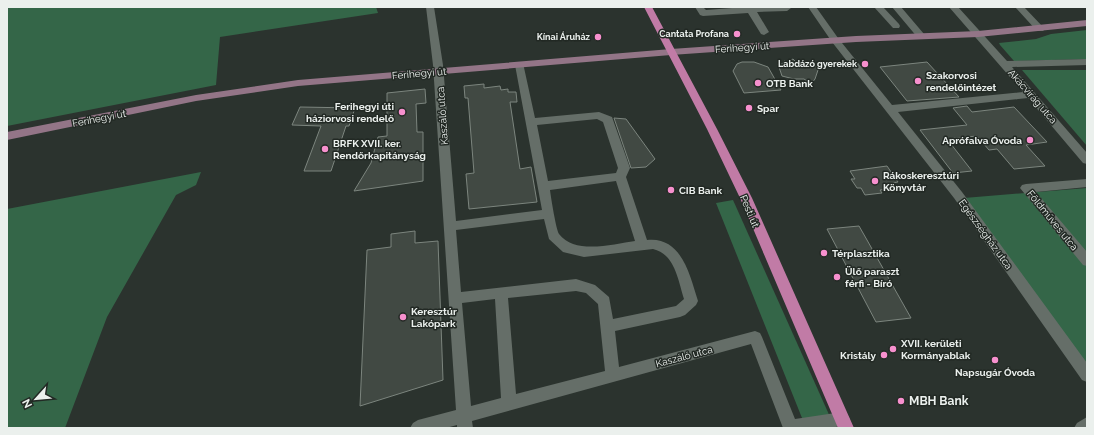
<svg xmlns="http://www.w3.org/2000/svg" width="1094" height="435" font-family="Raleway,sans-serif">
	<style>
		.green { fill: #346648 }
		.building { fill: #414943; stroke: #7c857e }
		.lines { fill: none; stroke-linecap: round; stroke-linejoin: round }
		.street { fill: #656e68; fill-rule: evenodd }
		.secondary { fill: #937587; fill-rule: evenodd }
		.primary { fill: #c17ba6; fill-rule: evenodd }
		.poi-dot { fill: #f790ce; stroke: #222924; stroke-width: 1.5 }
		.labels { text-anchor: middle; stroke-width: 3; stroke-linejoin: round; paint-order: stroke }
		.far-poi-label { font-size: 9px; font-weight: bold; fill: #ebf0ed; stroke: #222924; text-anchor: end }
		.street-label { font-size: 10px; fill: #ebf0ed; stroke: #222924 }
		.poi-label { font-size: 10px; font-weight: bold; fill: #ebf0ed; stroke: #222924; text-anchor: start }
		.near-poi-label { font-size: 12px; font-weight: bold; fill: #ebf0ed; stroke: #222924; text-anchor: start }
	</style>
	<rect width="100%" height="100%" fill="#2b332e"/>
	<g class="green">
		<polygon points="7,7 376,7 378,13 220,37 216,85 7,126"/>
		<polygon points="1087,30 1087,59 1014,61 1000,45 999,43 1036,39 1051,34"/>
		<polygon points="1022,70 1087,70 1087,146"/>
		<polygon points="201,172 196,185 176,195 107,317 65,428 7,428 7,209"/>
		<polygon points="1087,188 1087,368 964,198"/>
		<polygon points="733,200 835,428 806,428 716,203"/>
	</g>
	<g class="building">
		<polygon points="793,59 797,63 800,62 806,67 815,65 818,70 815,79 811,84 804,79 794,79 782,76 778,64 782,64 784,61 787,62"/>
		<polygon points="742,62 754,62 768,67 781,90 744,93 733,71 737,64"/>
		<polygon points="927,62 959,97 907,101 880,67"/>
		<polygon points="484,84 484,88 500,86 501,90 508,89 508,92 516,92 517,102 510,102 520,169 531,167 537,202 469,209 466,174 474,173 468,98 465,98 464,86"/>
		<polygon points="425,89 426,103 416,104 417,132 423,132 423,181 354,191 371,163 378,137 387,136 387,93"/>
		<polygon points="967,106 972,112 1014,107 1047,142 1026,145 1045,166 1014,169 997,149 989,150 977,136 947,139 972,171 953,173 920,130 967,125 953,108"/>
		<polygon points="300,107 355,108 349,126 346,126 331,171 304,171 321,126 292,125"/>
		<polygon points="614,118 626,119 655,159 646,167 631,168"/>
		<polygon points="887,166 898,182 887,184 890,189 880,190 882,193 865,195 861,188 857,188 851,179 855,179 850,171"/>
		<polygon points="859,226 867,240 911,318 876,322 827,229"/>
		<polygon points="415,231 415,243 438,241 443,380 360,406 367,250 391,247 391,234"/>
	</g>
	<g class="lines">
		<g class="street">
			<path d="M426,7h8l9,58 13,156 86,-11 -27,-145 2,-2h6l12,55 64,-6 13,5 18,51 -4,9 21,63c35,-4 43,36 51,61l-2,4 -11,10 -5,2 -65,14 4,36 136,-36 5,2 2,4 33,82 47,-7 5,2 3,5 -3,5 -15,4h-49l-32,-84 -279,77 1,7h-16v-3l-11,3h-36l3,-5 5,-3 38,-10 -23,-345zM597,119l6,3 15,46 -2,5 -68,8 -11,-56zM616,181l19,60c-22,3 -60,14 -76,-7 -3,-5 -8,-36 -9,-44zM544,219l5,20 14,13 4,1 17,4 69,-8c22,5 25,31 31,50l-8,7 -63,13 -4,-22 -14,-12 -19,-6 -115,13 -5,-62zM576,291l10,2 12,11 7,67 -89,23 -8,-96zM495,299l6,99 -30,8 -9,-103z"/>
			<polygon points="695,7 703,7 706,10 745,7 791,8 787,11 757,12 769,32 764,35 761,34 748,13 703,16 700,15"/>
			<polygon points="808,7 816,7 838,38 892,105 1023,92 949,7 958,7 1007,61 1087,59 1087,65 1012,67 1087,153 1087,164 1083,163 1028,98 898,112 962,192 1087,363 1087,382 1082,380 954,198 832,42"/>
			<polygon points="874,7 883,7 899,24 900,26 899,28 893,28"/>
			<polygon points="892,7 901,7 924,34 926,36 924,38 918,38"/>
			<polygon points="1015,7 1024,7 1043,27 1045,29 1043,31 1037,31"/>
			<polygon points="1087,179 1087,187 1036,192 1087,252 1087,266 1083,265 1020,188 1022,185 1026,184"/>
			<polygon points="1087,417 1087,428 1074,428 1077,423"/>
		</g>
		<polygon class="secondary" points="1087,20 1087,26 978,37 856,42 671,55 298,86 196,101 7,140 7,132 196,95 298,80 671,49 856,36 978,31"/>
		<polygon class="primary" points="644,7 652,7 717,129 752,198 854,428 838,428 740,198 707,129"/>
	</g>
	<g class="poi-dot">
		<circle cx="737" cy="34" r="4"/>
		<circle cx="598" cy="37" r="4"/>
		<circle cx="865" cy="64" r="4"/>
		<circle cx="918" cy="81" r="4"/>
		<circle cx="758" cy="83" r="4"/>
		<circle cx="749" cy="108" r="4"/>
		<circle cx="402" cy="112" r="4"/>
		<circle cx="1030" cy="140" r="4"/>
		<circle cx="325" cy="149" r="4"/>
		<circle cx="875" cy="181" r="4"/>
		<circle cx="671" cy="190" r="4"/>
		<circle cx="824" cy="253" r="4"/>
		<circle cx="837" cy="277" r="4"/>
		<circle cx="403" cy="317" r="4"/>
		<circle cx="893" cy="349" r="4"/>
		<circle cx="884" cy="355" r="4"/>
		<circle cx="995" cy="360" r="4"/>
		<circle cx="901" cy="401" r="4"/>
	</g>
	<g class="labels">
		<g class="far-poi-label">
			<text x="729" y="37">Cantata Profana</text>
			<text x="590" y="40">Kínai Áruház</text>
			<text x="857" y="67">Labdázó gyerekek</text>
		</g>
		<g class="street-label">
			<text transform="translate(742 47) rotate(-4)" y="4">Ferihegyi út</text>
			<text transform="translate(419 73) rotate(-5)" y="4">Ferihegyi út</text>
			<text transform="translate(1033 96) rotate(49)" y="4">Akácvirág utca</text>
			<text transform="translate(442 116) rotate(-94)" y="4">Kaszáló utca</text>
			<text transform="translate(99 118) rotate(-11)" y="4">Ferihegyi út</text>
			<text transform="translate(750 211) rotate(67)" y="4">Pesti út</text>
			<text transform="translate(1053 220) rotate(51)" y="4">Földműves utca</text>
			<text transform="translate(986 234) rotate(54)" y="4">Egészségház utca</text>
			<text transform="translate(684 356) rotate(-15)" y="4">Kaszáló utca</text>
		</g>
		<g class="poi-label">
			<text x="926" y="79">Szakorvosi<tspan x="926" dy="12">rendelőintézet</tspan></text>
			<text x="766" y="87">OTB Bank</text>
			<text x="394" y="110" text-anchor="end">Ferihegyi úti<tspan x="394" dy="12">háziorvosi rendelő</tspan></text>
			<text x="757" y="112">Spar</text>
			<text x="1022" y="144" text-anchor="end">Aprófalva Óvoda</text>
			<text x="333" y="147">BRFK XVII. ker.<tspan x="333" dy="12">Rendőrkapitányság</tspan></text>
			<text x="883" y="179">Rákoskeresztúri<tspan x="883" dy="12">Könyvtár</tspan></text>
			<text x="679" y="194">CIB Bank</text>
			<text x="832" y="257">Térplasztika</text>
			<text x="845" y="275">Ülő paraszt<tspan x="845" dy="12">férfi - Bíró</tspan></text>
			<text x="411" y="315">Keresztúr<tspan x="411" dy="12">Lakópark</tspan></text>
			<text x="901" y="347">XVII. kerületi<tspan x="901" dy="12">Kormányablak</tspan></text>
			<text x="876" y="359" text-anchor="end">Kristály</text>
			<text x="995" y="376" text-anchor="middle">Napsugár Óvoda</text>
		</g>
		<g class="near-poi-label">
			<text x="909" y="405">MBH Bank</text>
		</g>
	</g>
	<rect width="1094" height="435" fill="none" stroke="#ebf0ed" stroke-width="16"/>
	<g transform="translate(36 399) rotate(243)" stroke="#222924" stroke-width="3" paint-order="stroke">
	<path d="M0-3L7 15L0 10L-7 15Z" fill="#ebf0ed"/>
	<text y="-6" font-size="11" font-weight="bold" text-anchor="middle" fill="#ebf0ed">N</text>
	</g>
</svg>
